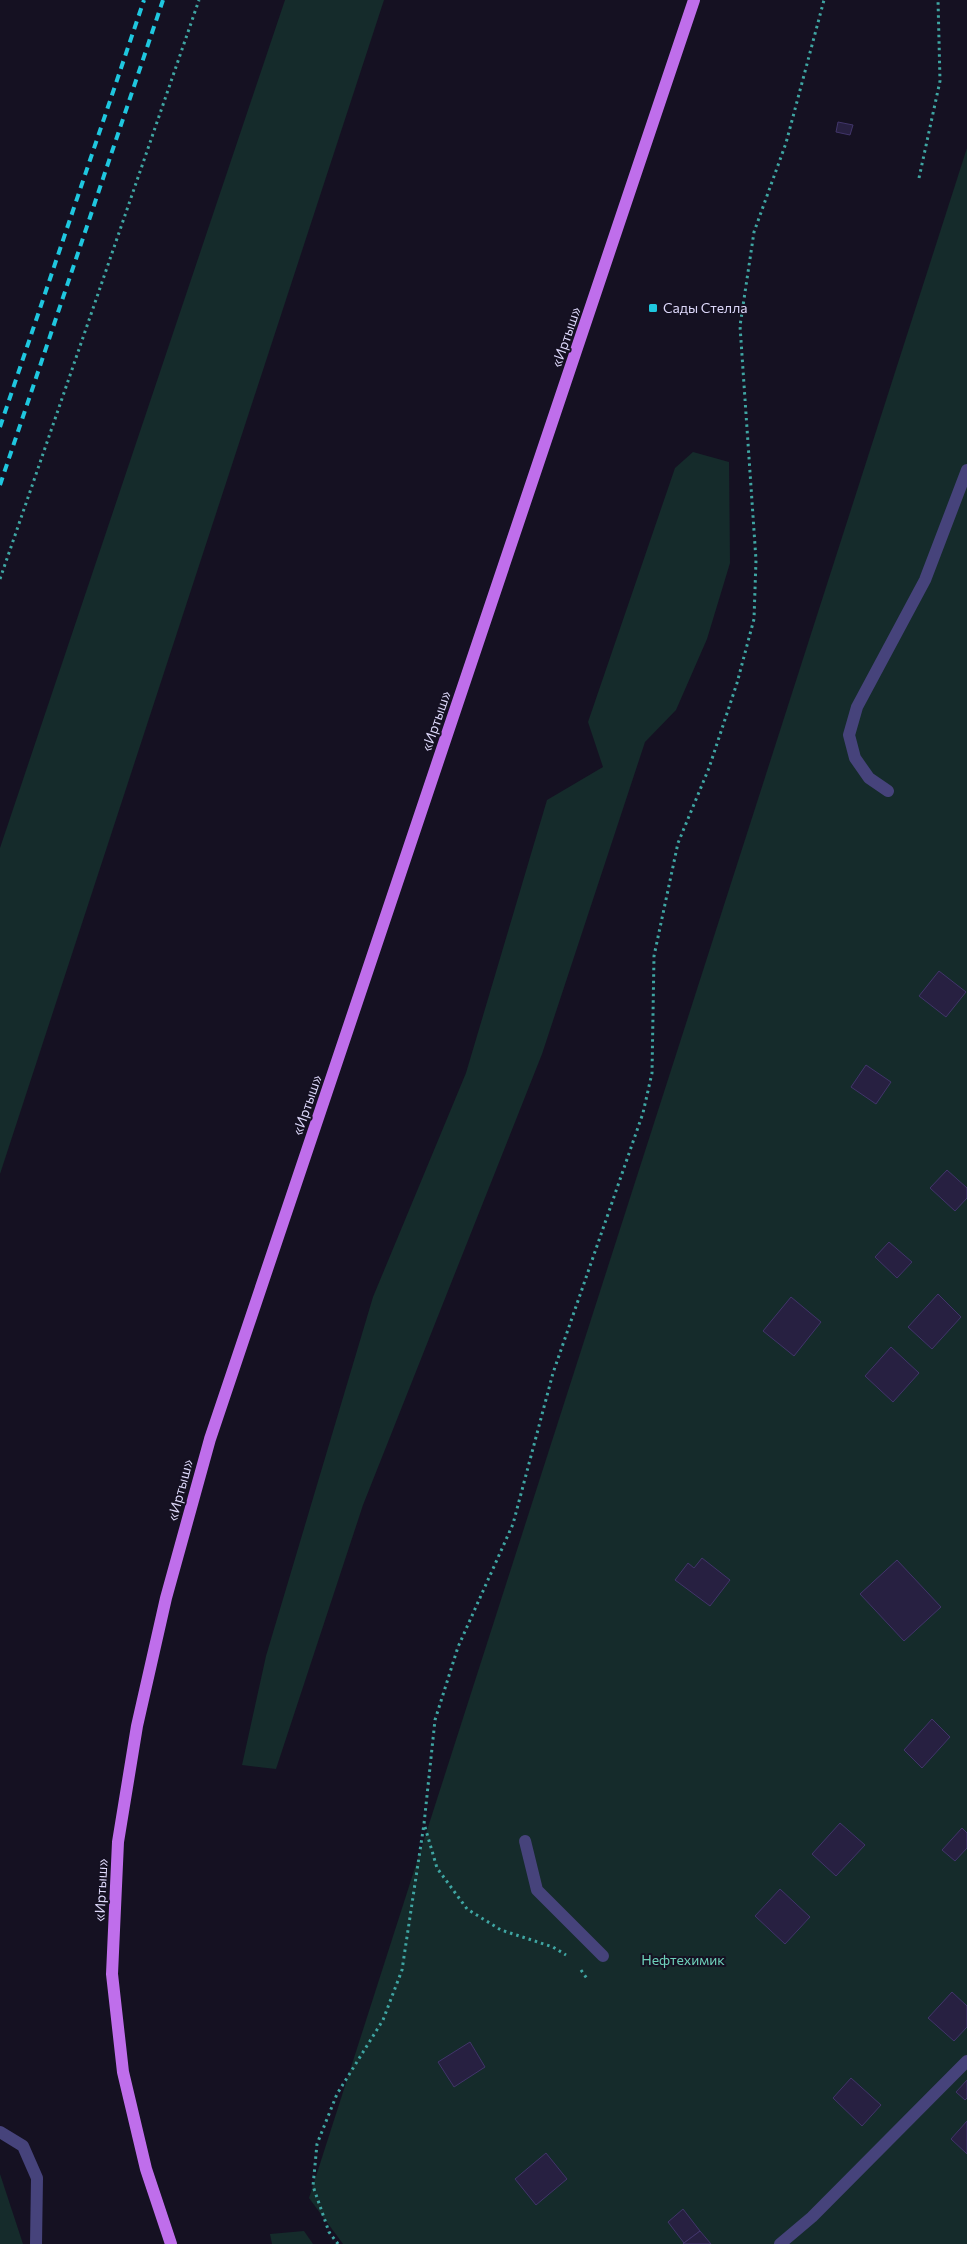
<svg xmlns="http://www.w3.org/2000/svg" width="967" height="2244" font-family="Commissioner,sans-serif">
	<style>
		.green { fill: #152b2b }
		.building { fill: #272041; stroke: #41356a }
		.lines { fill: none; stroke-linecap: round; stroke-linejoin: round }
		.path { stroke: #3fa6a3; stroke-width: 3; stroke-dasharray: 2.5 4; stroke-linecap: butt }
		.service { stroke: #46437b; stroke-width: 12 }
		.minor { stroke: #46437b; stroke-width: 12 }
		.primary { stroke: #bf6eeb; stroke-width: 12 }
		.rail { stroke: #1fc7df; stroke-width: 4; stroke-dasharray: 8 6; stroke-linecap: butt }
		.poi-dot { fill: #1fc7df; stroke: #151122; stroke-width: 2 }
		.labels { text-anchor: middle; stroke-width: 4; stroke-linejoin: round; paint-order: stroke }
		.poi-label { font-size: 14px; fill: #ddd8fa; stroke: #151122; text-anchor: start }
		.street-label { font-size: 14px; fill: #ddd8fa; stroke: #151122 }
		.park-label { font-size: 14px; fill: #6ed0ba; stroke: #151122 }
	</style>
	<rect width="100%" height="100%" fill="#151122"/>
	<g class="green">
		<polygon points="285,0 384,0 0,1174 0,848"/>
		<polygon points="967,148 967,2244 343,2244 309,2198"/>
		<polygon points="693,452 729,462 730,563 707,639 676,710 645,742 542,1054 363,1505 276,1769 242,1765 266,1656 373,1297 466,1073 547,800 603,767 588,722 675,468"/>
		<polygon points="0,2174 23,2244 0,2244"/>
		<polygon points="304,2231 313,2244 272,2244 270,2234"/>
	</g>
	<g class="building">
		<polygon points="838,122 853,125 850,135 836,132"/>
		<polygon points="939,971 966,992 946,1017 919,996"/>
		<polygon points="866,1065 891,1082 876,1104 851,1087"/>
		<polygon points="947,1170 967,1188 967,1198 955,1211 930,1188"/>
		<polygon points="889,1242 912,1262 897,1278 875,1257"/>
		<polygon points="938,1294 961,1317 932,1349 908,1327"/>
		<polygon points="791,1297 821,1322 794,1356 763,1331"/>
		<polygon points="891,1347 919,1373 893,1402 865,1376"/>
		<polygon points="702,1558 730,1580 710,1606 675,1580 688,1563 694,1568"/>
		<polygon points="897,1560 941,1607 904,1641 860,1594"/>
		<polygon points="932,1719 950,1737 922,1768 904,1750"/>
		<polygon points="840,1823 865,1845 836,1876 812,1854"/>
		<polygon points="962,1828 967,1833 967,1848 955,1861 942,1850"/>
		<polygon points="780,1889 810,1917 785,1944 755,1916"/>
		<polygon points="952,1992 967,2006 967,2027 954,2041 928,2018"/>
		<polygon points="470,2042 485,2067 454,2087 438,2062"/>
		<polygon points="851,2078 881,2105 862,2126 833,2098"/>
		<polygon points="967,2080 967,2098 965,2100 956,2092"/>
		<polygon points="967,2121 967,2154 951,2139"/>
		<polygon points="546,2153 567,2179 536,2205 515,2179"/>
		<polygon points="683,2209 700,2231 684,2243 668,2222"/>
		<polygon points="700,2231 711,2244 683,2244 684,2243"/>
	</g>
	<g class="lines">
		<g class="path">
			<polyline points="919,178 940,81 938,0"/>
			<polyline points="0,579 199,0"/>
			<polyline points="425,1827 437,1868 467,1909 501,1930 553,1947 566,1955"/>
			<polyline points="581,1970 588,1980"/>
			<polyline points="338,2244 329,2232 313,2186 317,2144 337,2094 383,2020 402,1970 424,1824 435,1720 458,1647 513,1524 553,1373 643,1113 652,1073 654,956 678,843 709,768 737,683 754,619 756,560 740,326 754,232 786,143 824,0"/>
		</g>
		<g class="service">
			<polyline points="888,791 869,778 855,758 849,735 857,707 925,580 967,470"/>
			<polyline points="525,1841 537,1890 603,1956"/>
			<polyline points="780,2244 812,2217 967,2061"/>
		</g>
		<polyline class="minor" points="0,2132 23,2146 37,2178 36,2244"/>
		<polyline class="primary" points="171,2244 146,2169 123,2072 112,1974 118,1842 137,1726 166,1598 210,1439 694,0"/>
		<g class="rail">
			<polyline points="0,427 144,0"/>
			<polyline points="0,485 163,0"/>
		</g>
	</g>
	<rect class="poi-dot" x="648" y="303" width="10" height="10" rx="2.5"/>
	<g class="labels">
		<g class="poi-label">
			<text x="663" y="313">Сады Стелла</text>
		</g>
		<g class="street-label">
			<text transform="translate(566 337) rotate(-71)" y="5">«Иртыш»</text>
			<text transform="translate(436 721) rotate(-71)" y="5">«Иртыш»</text>
			<text transform="translate(307 1105) rotate(-71)" y="5">«Иртыш»</text>
			<text transform="translate(180 1490) rotate(-75)" y="5">«Иртыш»</text>
			<text transform="translate(101 1890) rotate(-87)" y="5">«Иртыш»</text>
		</g>
		<g class="park-label">
			<text x="683" y="1965">Нефтехимик</text>
		</g>
	</g>
</svg>
